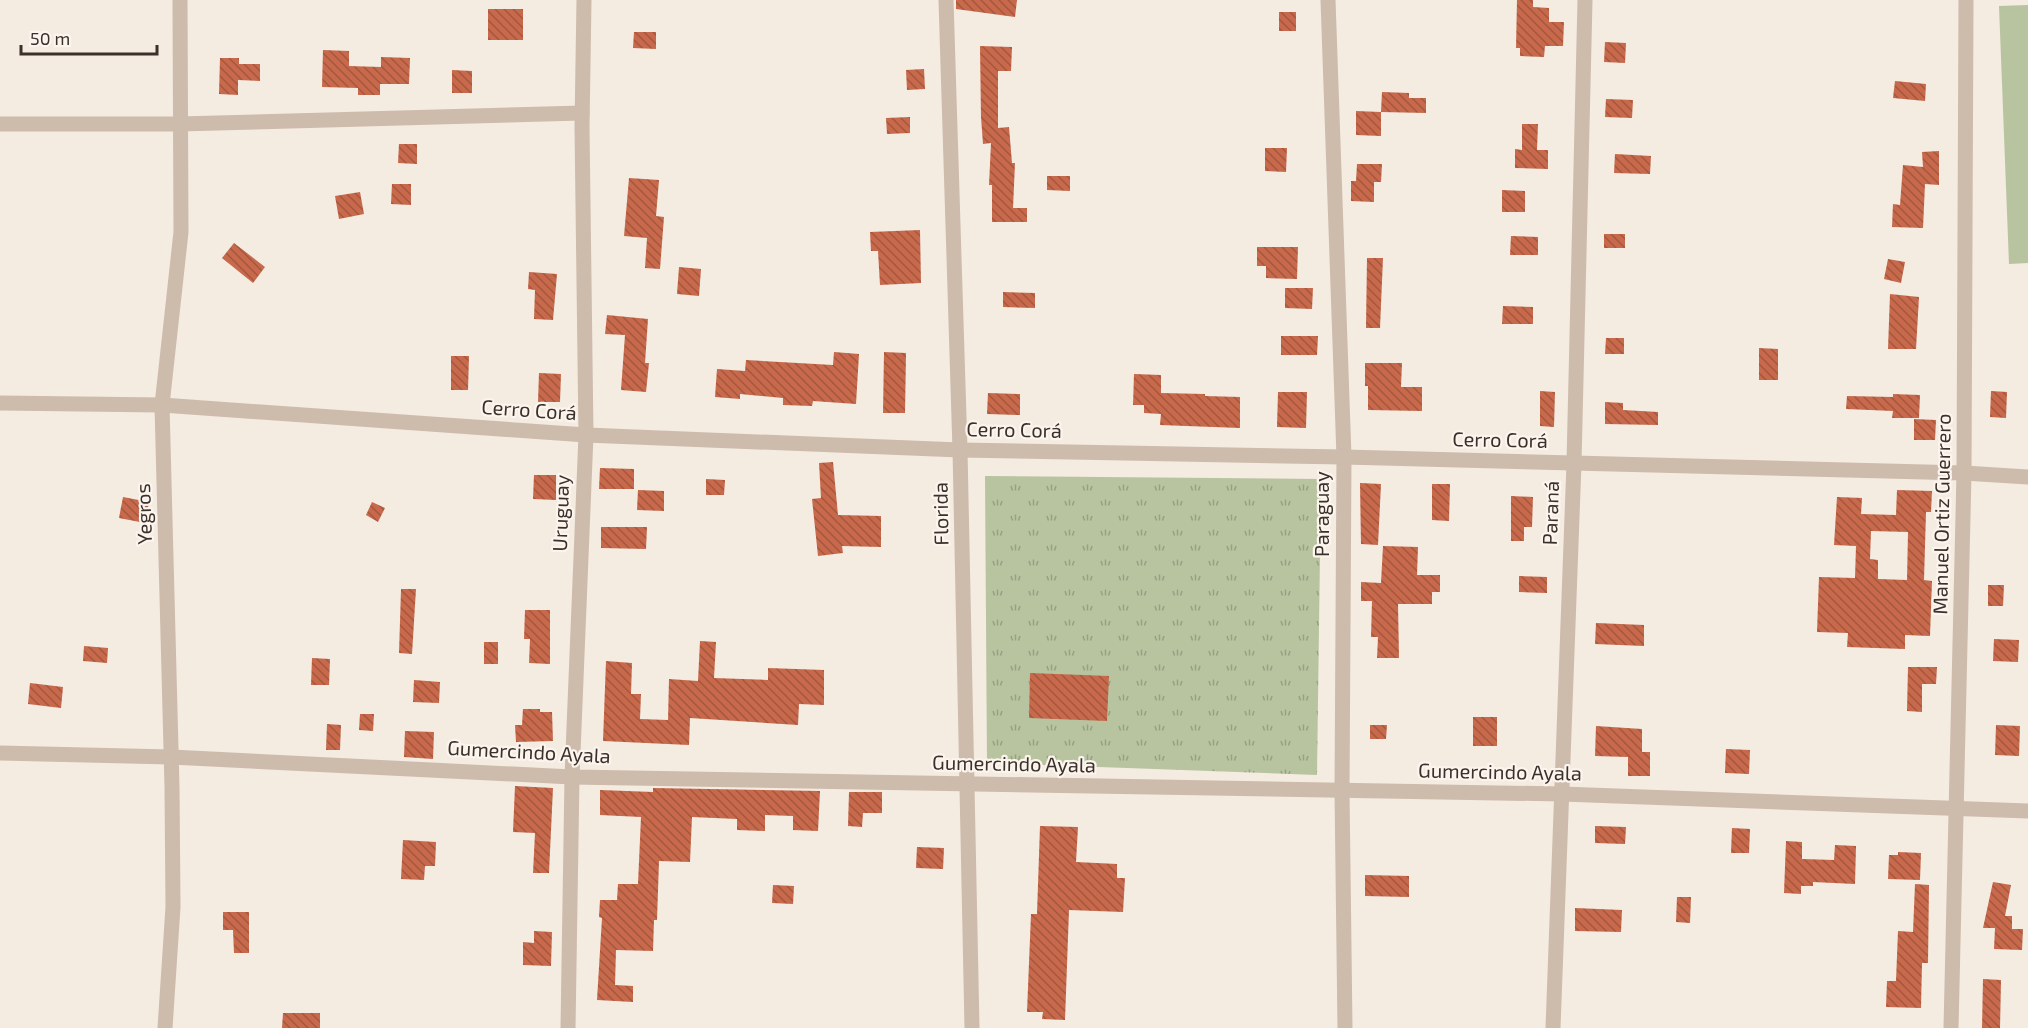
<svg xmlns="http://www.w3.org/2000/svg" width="2028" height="1028" font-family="'Exo 2',sans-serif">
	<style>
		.grass { fill: url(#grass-tufts) }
		.park { fill: #b8c4a0 }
		.building { fill: url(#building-back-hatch); fill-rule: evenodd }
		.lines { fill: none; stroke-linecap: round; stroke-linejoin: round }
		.minor { stroke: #cdbbac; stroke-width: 15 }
		.labels { text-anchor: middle; stroke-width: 4.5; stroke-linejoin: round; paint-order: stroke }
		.street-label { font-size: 20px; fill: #3b302b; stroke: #fbf5ee }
	</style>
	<defs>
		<pattern id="grass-tufts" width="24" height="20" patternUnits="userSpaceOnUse" patternTransform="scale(1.5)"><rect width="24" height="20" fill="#b8c4a0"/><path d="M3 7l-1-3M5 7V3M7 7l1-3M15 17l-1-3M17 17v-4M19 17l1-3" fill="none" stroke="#97a083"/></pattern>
		<pattern id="building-back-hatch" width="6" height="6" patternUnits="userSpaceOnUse" patternTransform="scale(1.5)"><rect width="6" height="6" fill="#c8694b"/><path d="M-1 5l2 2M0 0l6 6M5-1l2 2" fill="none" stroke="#a4573f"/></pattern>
	</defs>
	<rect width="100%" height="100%" fill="#f4ebe1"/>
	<polygon class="grass" points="985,476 1321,479 1317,775 987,763"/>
	<polygon class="park" points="2028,5 2028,263 2009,264 1999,6"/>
	<g class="building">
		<polygon points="956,0 1017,0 1015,17 956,9"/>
		<polygon points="1517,0 1533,0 1533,7 1549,8 1549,22 1564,22 1563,46 1545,46 1544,57 1520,56 1520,48 1516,48"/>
		<rect x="488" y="9" width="35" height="31"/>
		<rect x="1279" y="12" width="17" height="19"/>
		<polygon points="634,32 656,32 656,49 633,48"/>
		<polygon points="1605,42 1626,43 1625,63 1604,62"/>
		<polygon points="980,46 1012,47 1011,71 998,71 998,128 1009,127 1012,163 1015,163 1013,208 1027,208 1027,222 992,222 992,185 989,185 991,143 983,144 981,117"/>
		<polygon points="323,50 349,51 349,66 381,67 381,57 410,58 409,84 380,84 380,95 358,95 358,88 322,87"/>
		<polygon points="220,58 239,58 239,64 260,64 260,81 238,80 238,95 219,94"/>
		<polygon points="924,69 925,89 907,90 906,70"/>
		<polygon points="452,70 472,71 472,93 452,93"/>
		<polygon points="1895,81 1926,84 1925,101 1893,98"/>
		<polygon points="1382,92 1409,93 1409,98 1426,98 1426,113 1381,112"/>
		<polygon points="1606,99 1633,100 1632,118 1605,117"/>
		<polygon points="1356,111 1381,112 1381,136 1356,135"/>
		<polygon points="910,117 910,133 887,134 886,118"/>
		<polygon points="1522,124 1538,124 1537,150 1548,150 1548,169 1515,168 1515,149 1522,150"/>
		<polygon points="399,144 417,144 417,164 398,163"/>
		<polygon points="1265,148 1287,148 1286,172 1265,171"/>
		<polygon points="1939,151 1939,185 1925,184 1923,228 1892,227 1893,204 1900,205 1903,165 1923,167 1922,152"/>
		<polygon points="1615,154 1651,156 1650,174 1614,173"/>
		<polygon points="1357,164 1382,164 1381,182 1374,182 1374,202 1351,201 1351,181 1356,181"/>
		<polygon points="1047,176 1070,176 1070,191 1047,190"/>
		<polygon points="629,178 659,180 656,216 664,217 660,269 645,268 647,238 624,236"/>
		<polygon points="392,184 411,184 411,205 391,204"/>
		<polygon points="1502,190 1525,191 1525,212 1502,212"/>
		<polygon points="360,192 364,214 339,219 335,196"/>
		<polygon points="920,230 921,283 880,285 878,251 871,251 870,232"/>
		<rect x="1604" y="234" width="21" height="14"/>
		<polygon points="1511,236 1538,237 1538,255 1510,255"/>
		<polygon points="234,243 265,267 253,283 222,258"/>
		<polygon points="1257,247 1298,247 1297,279 1266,278 1266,266 1257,266"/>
		<polygon points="1367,258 1383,258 1380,328 1366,328"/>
		<polygon points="1888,259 1905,262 1901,283 1884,279"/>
		<polygon points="679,267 701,269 699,296 677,294"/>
		<polygon points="529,272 557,274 553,320 534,319 535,290 528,289"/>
		<polygon points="1285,288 1313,288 1312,309 1285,308"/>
		<polygon points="1003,292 1035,293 1035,308 1003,307"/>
		<polygon points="1890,294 1919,297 1916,349 1888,349"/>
		<polygon points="1503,306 1533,307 1533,324 1502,324"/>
		<polygon points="607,315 648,319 645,363 649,363 646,392 621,390 625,335 605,334"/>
		<polygon points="1281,336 1318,336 1317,355 1281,355"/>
		<polygon points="1606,338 1624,338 1624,354 1605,354"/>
		<polygon points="1759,348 1778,349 1778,380 1759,380"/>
		<polygon points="834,352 859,354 856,404 813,401 812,406 783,405 783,398 740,394 740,399 715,397 717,369 745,371 746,360 833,365"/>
		<polygon points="884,352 906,353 905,413 883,413"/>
		<polygon points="451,356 469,356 468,390 451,390"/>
		<polygon points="1365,363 1402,363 1401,387 1422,387 1422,411 1368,410 1368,386 1365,386"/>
		<polygon points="539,373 561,374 560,402 538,402"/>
		<polygon points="1134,374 1161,375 1161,393 1205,394 1205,396 1240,397 1240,428 1160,425 1161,414 1144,413 1144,405 1133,405"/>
		<polygon points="1540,391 1555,392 1554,427 1540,426"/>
		<polygon points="1991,391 2007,392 2006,418 1990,417"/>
		<polygon points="1278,392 1307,392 1306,428 1277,427"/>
		<polygon points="988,393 1020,394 1020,415 987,414"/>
		<polygon points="1893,394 1920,395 1919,418 1892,418 1893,411 1846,409 1847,396 1893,397"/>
		<polygon points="1605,402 1623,403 1623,410 1658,412 1658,425 1605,424"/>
		<polygon points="1914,419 1936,420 1935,440 1914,440"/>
		<polygon points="833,462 838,515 881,516 881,547 842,546 843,553 818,556 812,499 821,498 819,463"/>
		<polygon points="600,468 634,469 634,489 599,489"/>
		<polygon points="534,475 556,475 556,500 533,499"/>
		<polygon points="706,479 725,480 724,495 706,495"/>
		<polygon points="1360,483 1381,484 1378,545 1361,544"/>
		<polygon points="1432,484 1450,484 1449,521 1432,520"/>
		<polygon points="638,490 664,491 664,511 637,510"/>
		<path d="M1897,490l35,1 -1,21h-5l-2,68 8,1 -2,55 -25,-1v14l-58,-2 1,-14 -31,-1 2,-55 36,1 1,-32 -22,-1 3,-48 25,1 -1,16 35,1zM1871,531l37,1 -1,48 -29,-1v-19l-8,-1z"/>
		<polygon points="1511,496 1533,497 1532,527 1524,527 1524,541 1511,541"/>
		<polygon points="123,497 149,502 145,523 119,518"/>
		<polygon points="372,502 385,508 378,522 366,515"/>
		<polygon points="601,527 647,527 646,549 601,548"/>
		<polygon points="1383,546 1418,547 1417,575 1440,575 1440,592 1432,592 1432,604 1398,604 1399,658 1377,658 1378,637 1371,637 1372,601 1361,601 1361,582 1381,583"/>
		<polygon points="1519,576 1547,577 1547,593 1519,592"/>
		<polygon points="1988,585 2004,585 2003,606 1988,606"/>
		<polygon points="401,589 416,589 412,654 399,653"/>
		<polygon points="525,610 550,610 550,664 529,663 530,639 524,639"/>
		<polygon points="1596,623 1644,625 1644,646 1595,644"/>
		<polygon points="1994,639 2019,640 2018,662 1993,661"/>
		<polygon points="700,641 716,642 714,678 768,680 768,668 824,670 824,705 799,704 798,725 690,718 689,745 603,741 606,661 632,663 631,694 641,694 640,719 668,720 669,679 698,681"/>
		<rect x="484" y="642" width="14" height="22"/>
		<polygon points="84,646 108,648 107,663 83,661"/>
		<polygon points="312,658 330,659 329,685 311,685"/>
		<polygon points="1908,667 1937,667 1936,684 1922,684 1922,712 1907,711"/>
		<polygon points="1030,673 1109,676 1107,721 1029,718"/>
		<polygon points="414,680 440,682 439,703 413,702"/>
		<polygon points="30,683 63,687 61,708 28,704"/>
		<polygon points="523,709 540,709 540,712 552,712 553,741 516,742 515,725 522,725"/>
		<polygon points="360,714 374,714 373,731 359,730"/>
		<rect x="1473" y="717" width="24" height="29"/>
		<polygon points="327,724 341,725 340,750 326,750"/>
		<polygon points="1370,725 1387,725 1386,739 1370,739"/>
		<polygon points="1996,725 2020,726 2019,756 1995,755"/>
		<polygon points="1596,726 1642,729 1642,752 1650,752 1650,776 1628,776 1628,757 1595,756"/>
		<polygon points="405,731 434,732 433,759 404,757"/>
		<polygon points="1726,749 1750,750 1749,774 1725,773"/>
		<polygon points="515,786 553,788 549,873 533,873 535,833 513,832"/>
		<polygon points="653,788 820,791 818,831 793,830 793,816 765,815 765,831 737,830 737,819 692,817 690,862 659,861 657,920 654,920 653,951 616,950 615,985 633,986 633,1002 597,1000 602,918 599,917 600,900 617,900 618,884 638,884 641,817 600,815 600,790 653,792"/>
		<polygon points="849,792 882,792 882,813 863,813 862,827 848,826"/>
		<polygon points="1040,826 1078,827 1076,862 1117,864 1117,878 1125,878 1123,912 1069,910 1065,1020 1042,1019 1043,1012 1027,1012 1031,914 1037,914"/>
		<polygon points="1595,826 1626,827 1625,844 1595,843"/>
		<polygon points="1732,828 1750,829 1749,853 1731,853"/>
		<polygon points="403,840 436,842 435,866 425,866 424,880 401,879"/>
		<polygon points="1786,841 1802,842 1802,859 1834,860 1835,845 1856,846 1855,884 1813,882 1813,886 1801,886 1801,894 1784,893"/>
		<polygon points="917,847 944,848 943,869 916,868"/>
		<polygon points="1898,852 1921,853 1920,880 1888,879 1889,855 1898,855"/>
		<polygon points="1365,875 1409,876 1409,897 1365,896"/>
		<polygon points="1993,882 2011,885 2005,916 2012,916 2012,929 2023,929 2022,950 1994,949 1995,928 1983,928"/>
		<polygon points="1915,884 1929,885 1928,963 1922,963 1921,1008 1886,1007 1887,981 1896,981 1898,931 1913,932"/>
		<polygon points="773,885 794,886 793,904 772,903"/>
		<polygon points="1677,897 1691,897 1690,923 1676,922"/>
		<polygon points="1575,908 1622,910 1621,932 1575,931"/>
		<polygon points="223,912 249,912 249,953 234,953 233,930 223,930"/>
		<polygon points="534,931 552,932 551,966 523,965 523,942 534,943"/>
		<polygon points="1983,979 2001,980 2000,1028 1982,1028"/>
		<polygon points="283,1013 320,1013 320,1028 282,1028"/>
	</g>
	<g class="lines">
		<g class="minor">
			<polyline points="946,0 960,450 972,1028"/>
			<polyline points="1328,0 1344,457 1342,791 1345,1028"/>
			<polyline points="0,124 179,124 582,113"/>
			<polyline points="0,403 162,405 586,435 960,450 1344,457 1964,473 2028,477"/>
			<polyline points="0,753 171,757 572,777 1562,794 2028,811"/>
			<polyline points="165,1028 173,907 172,787 162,405 181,232 180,0"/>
			<polyline points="568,1028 572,777 586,435 582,127 584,0"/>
			<polyline points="1553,1028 1574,463 1585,0"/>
			<polyline points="1951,1028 1964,473 1966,0"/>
		</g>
	</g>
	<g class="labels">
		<g class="street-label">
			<text transform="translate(529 410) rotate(4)" y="7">Cerro Corá</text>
			<text transform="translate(1014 430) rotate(1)" y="7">Cerro Corá</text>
			<text transform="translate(1500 440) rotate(1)" y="7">Cerro Corá</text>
			<text transform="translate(561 513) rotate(-88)" y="7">Uruguay</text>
			<text transform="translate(1551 513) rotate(-88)" y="7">Paraná</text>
			<text transform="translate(144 514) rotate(-92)" y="7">Yegros</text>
			<text transform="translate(941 514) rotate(-91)" y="7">Florida</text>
			<text transform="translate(1322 514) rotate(-90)" y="7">Paraguay</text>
			<text transform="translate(1942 514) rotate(-89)" y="7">Manuel Ortiz Guerrero</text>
			<text transform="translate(529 752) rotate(3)" y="7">Gumercindo Ayala</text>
			<text transform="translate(1014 764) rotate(1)" y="7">Gumercindo Ayala</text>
			<text transform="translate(1500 772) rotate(1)" y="7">Gumercindo Ayala</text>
		</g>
	</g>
	<path d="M21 45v9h136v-9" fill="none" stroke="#3b302b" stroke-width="3"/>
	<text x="30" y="45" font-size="18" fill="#3b302b" stroke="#fbf5ee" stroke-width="4.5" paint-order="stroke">50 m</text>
</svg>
